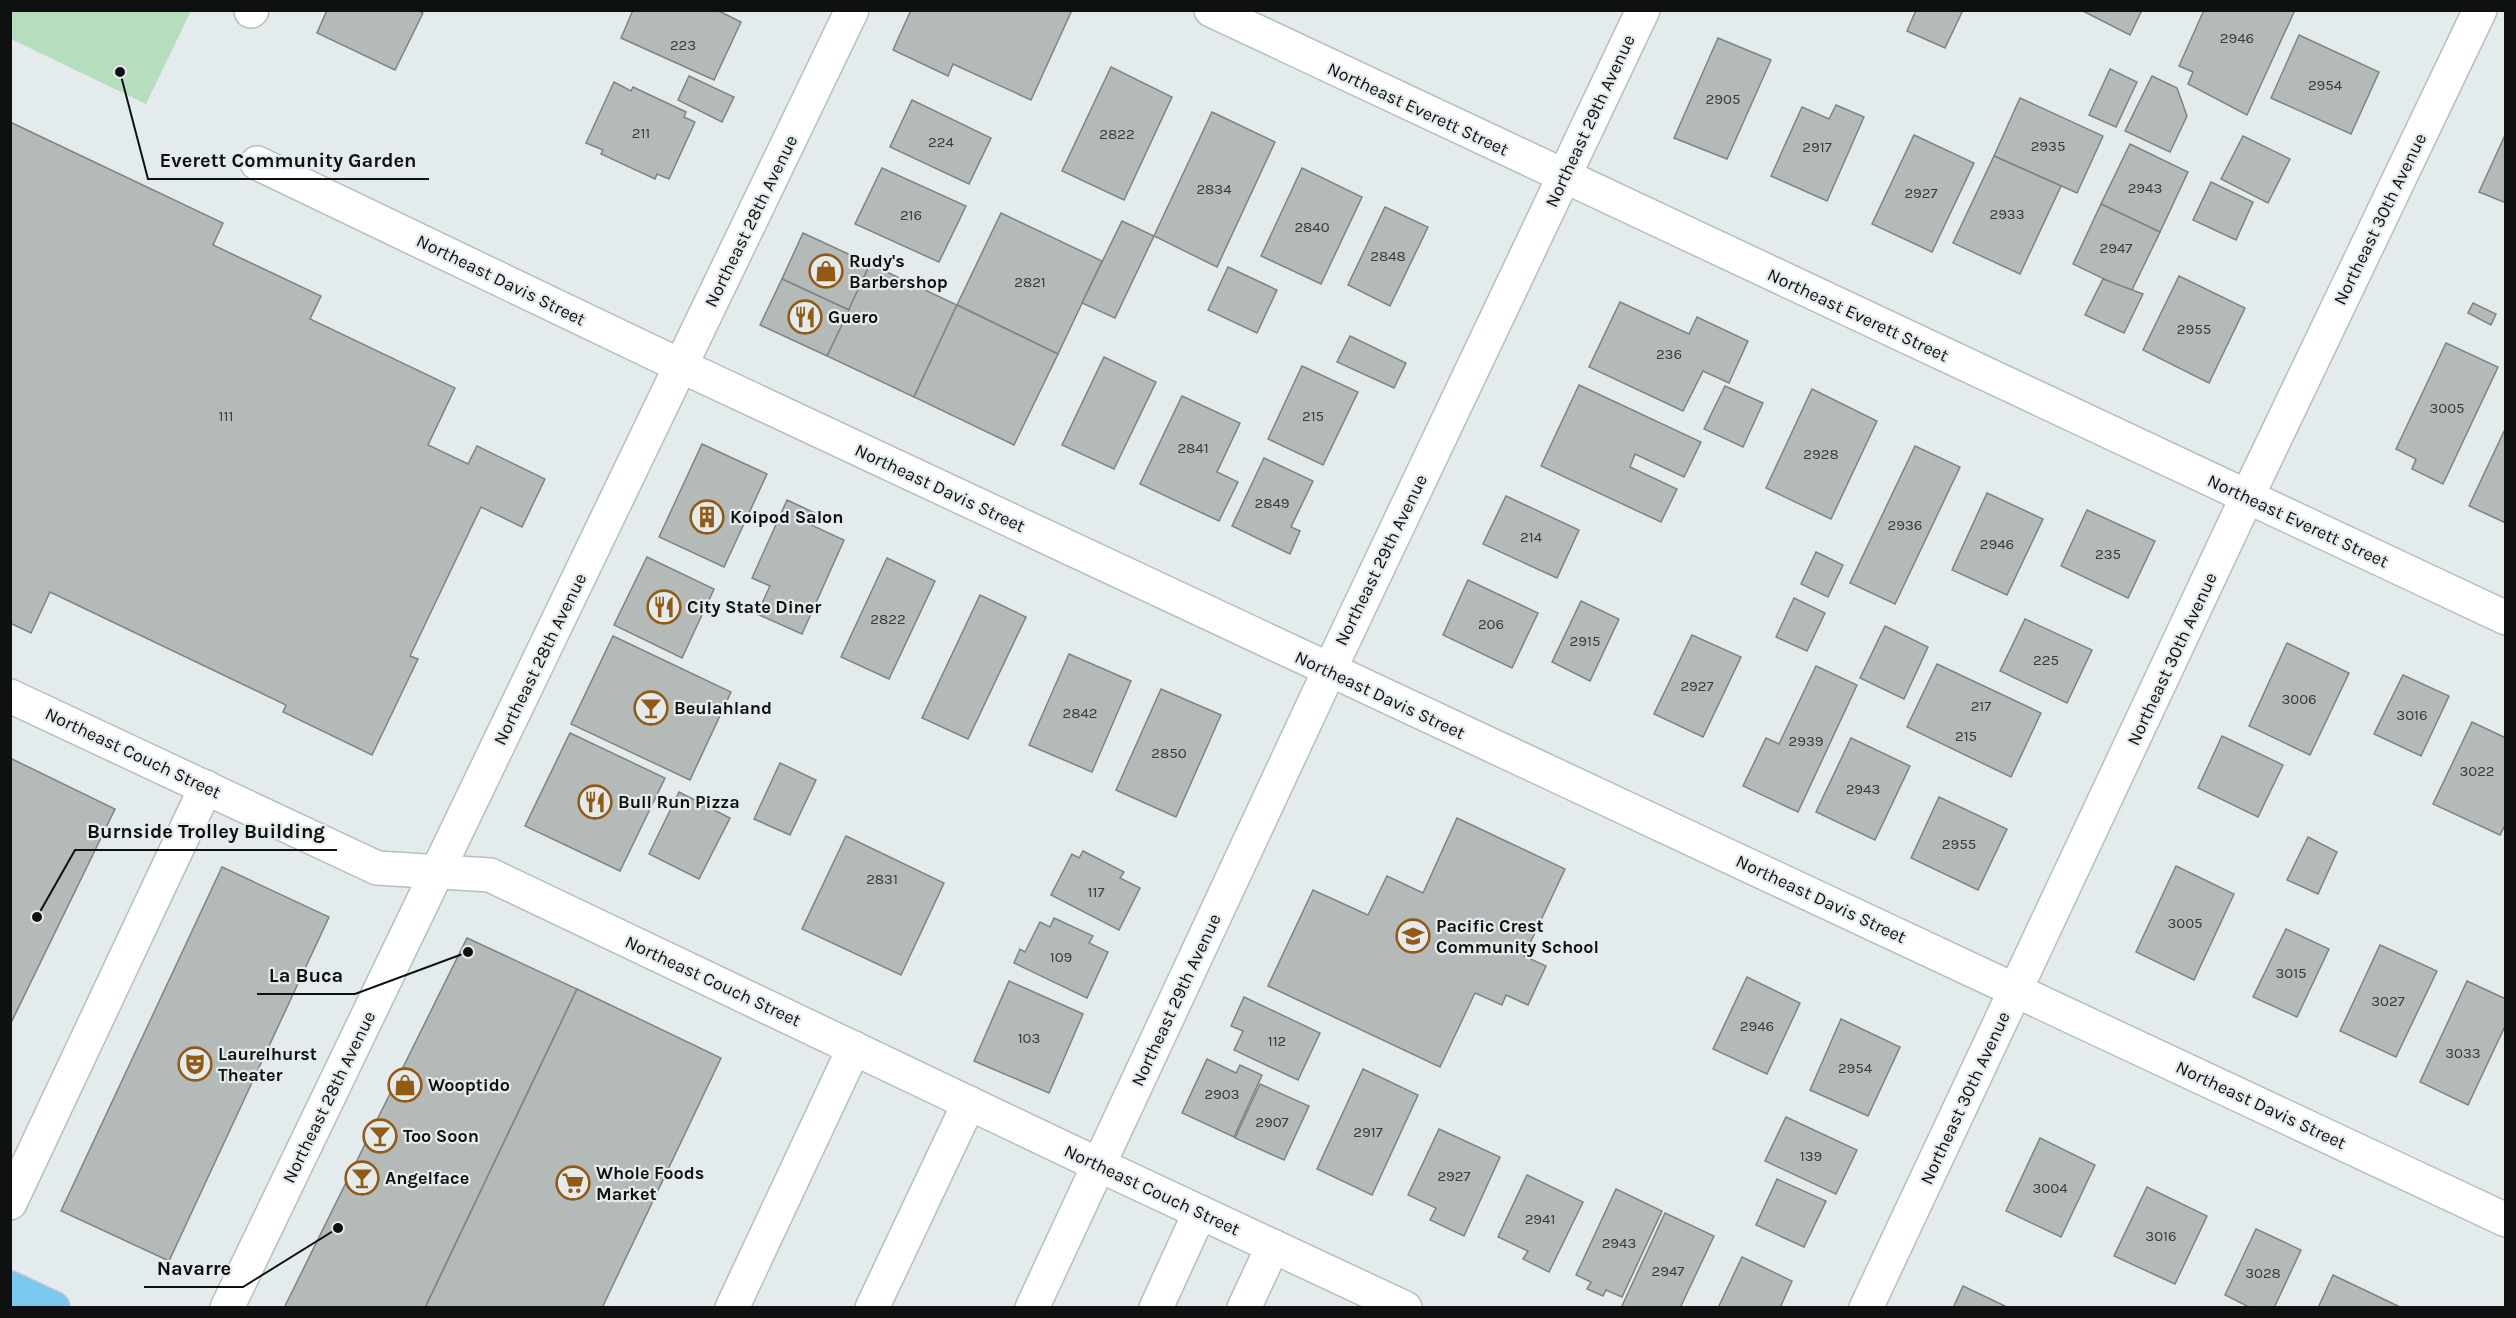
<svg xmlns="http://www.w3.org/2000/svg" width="2516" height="1318" font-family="Karla,sans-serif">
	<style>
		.green { fill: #b7ddbf }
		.building { fill: #b3bab8; stroke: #7e8483; stroke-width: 1.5 }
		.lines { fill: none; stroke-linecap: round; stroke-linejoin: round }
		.minor-casing { stroke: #b7bebf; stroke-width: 36 }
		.major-casing { stroke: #c5c6c6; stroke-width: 36 }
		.minor { stroke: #fff; stroke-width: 33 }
		.major { stroke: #7ac8ef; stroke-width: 33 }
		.labels { text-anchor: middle; stroke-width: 4.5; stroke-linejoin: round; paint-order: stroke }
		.number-label { font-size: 15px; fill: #383b3b }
		.street-label { font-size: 18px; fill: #0f1111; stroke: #e4ebed }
		.poi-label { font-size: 18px; font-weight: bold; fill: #0f1111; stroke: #e4ebed; text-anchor: start }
		.leader { fill: none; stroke: #0f1111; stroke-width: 2 }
		.callout-dot { fill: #0f1111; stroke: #e4ebed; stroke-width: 2 }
		.callout-label { font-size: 20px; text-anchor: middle; font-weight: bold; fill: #0f1111; stroke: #e4ebed; stroke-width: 4.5; stroke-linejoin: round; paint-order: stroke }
	</style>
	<rect width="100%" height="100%" fill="#e4ebed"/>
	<polygon class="green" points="11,10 191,10 191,11 146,104 11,39"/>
	<g class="building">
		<polygon points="327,10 417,10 423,13 395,70 317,33"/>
		<polygon points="633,10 717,10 741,22 714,80 621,38"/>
		<polygon points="911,10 1072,10 1031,100 953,64 948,76 893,50"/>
		<polygon points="1916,10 1963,10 1945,48 1907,31"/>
		<polygon points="2081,10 2142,10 2130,35"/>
		<polygon points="2204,10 2295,10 2247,115 2188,84 2193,72 2179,66"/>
		<polygon points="2299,35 2379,72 2351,134 2271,98"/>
		<polygon points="1718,38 1771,60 1727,159 1674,138"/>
		<polygon points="1111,67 1172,97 1124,200 1062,171"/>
		<polygon points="2110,69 2137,82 2116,127 2089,115"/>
		<polygon points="689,76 734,97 722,122 678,100"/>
		<polygon points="2152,76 2177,88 2187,116 2170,152 2125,131"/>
		<polygon points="614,82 631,91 633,87 686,112 684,117 695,122 669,179 657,174 655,179 601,154 603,150 586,143"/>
		<polygon points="2020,98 2103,136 2077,193 1994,156"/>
		<polygon points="912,100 991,138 969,184 890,147"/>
		<polygon points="1836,105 1864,117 1827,201 1771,176 1802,107 1829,119"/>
		<polygon points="1212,112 1275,142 1217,267 1154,236"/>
		<polygon points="10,122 223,223 213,245 321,296 310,319 455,388 428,445 468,464 477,446 545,479 522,527 481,507 410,656 418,659 372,755 283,712 286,705 50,592 31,633 10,623"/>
		<polygon points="2506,133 2506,203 2479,192"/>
		<polygon points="1914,135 1974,163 1932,252 1872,224"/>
		<polygon points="2243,136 2290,159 2268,203 2221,179"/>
		<polygon points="2130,144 2188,172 2160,232 2101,204"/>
		<polygon points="1994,156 2061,186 2020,274 1953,243"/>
		<polygon points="882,168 966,206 939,262 855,224"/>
		<polygon points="1302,168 1362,197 1321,284 1261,256"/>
		<polygon points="2211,182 2253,202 2236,240 2193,220"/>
		<polygon points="2101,204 2160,232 2131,292 2073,264"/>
		<polygon points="1385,207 1428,227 1390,306 1348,285"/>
		<polygon points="1001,213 1102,261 1058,354 957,305"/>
		<polygon points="1122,221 1154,236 1115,318 1082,303"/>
		<polygon points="803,233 870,264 849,310 782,279"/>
		<polygon points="870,264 957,305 914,397 827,356"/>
		<polygon points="1228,267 1277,290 1257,333 1208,310"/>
		<polygon points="2179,276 2245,308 2209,383 2143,350"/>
		<polygon points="782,279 849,310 827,356 760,325"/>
		<polygon points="2103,279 2143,294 2124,333 2085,315"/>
		<polygon points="1620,302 1689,334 1697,317 1748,341 1729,383 1703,371 1683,411 1589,367"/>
		<polygon points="2473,303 2496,314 2491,325 2468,313"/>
		<polygon points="957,305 1058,354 1014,445 914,397"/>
		<polygon points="1350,336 1406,363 1394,388 1337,362"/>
		<polygon points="2446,343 2498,367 2443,484 2412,469 2416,459 2396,449"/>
		<polygon points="1104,357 1156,382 1114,469 1062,445"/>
		<polygon points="1302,366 1358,392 1323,465 1268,439"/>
		<polygon points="1579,385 1701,442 1684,477 1635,454 1630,467 1677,489 1661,522 1541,466"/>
		<polygon points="1725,386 1763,403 1743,447 1704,429"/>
		<polygon points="1812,389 1877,421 1831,519 1766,488"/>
		<polygon points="1182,396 1240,423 1217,472 1238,482 1219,521 1140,484"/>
		<polygon points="2506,427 2506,523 2469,506"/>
		<polygon points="702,444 767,474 724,567 659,537"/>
		<polygon points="1915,446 1960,467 1895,604 1850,583"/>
		<polygon points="1264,458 1313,481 1291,527 1300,531 1290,554 1232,526"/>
		<polygon points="1987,493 2043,519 2007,595 1952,570"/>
		<polygon points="1506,496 1579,530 1557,578 1483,544"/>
		<polygon points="787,500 815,513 809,524 844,540 802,634 757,614 770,586 752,578"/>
		<polygon points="2087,510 2155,541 2128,598 2061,566"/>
		<polygon points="1816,552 1843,565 1828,597 1801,584"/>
		<polygon points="647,557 714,589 682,658 614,625"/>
		<polygon points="887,558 935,581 889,679 841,657"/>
		<polygon points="1468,580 1538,613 1512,668 1443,635"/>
		<polygon points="980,595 1026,617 968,739 922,718"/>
		<polygon points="1794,598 1825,613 1807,651 1776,637"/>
		<polygon points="1581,601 1619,619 1590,681 1552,662"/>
		<polygon points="2025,619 2092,650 2067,703 2000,671"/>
		<polygon points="1885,626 1928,647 1904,699 1860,678"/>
		<polygon points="1692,635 1741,657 1703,737 1654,714"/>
		<polygon points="613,636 731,692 690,780 571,724"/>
		<polygon points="2287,643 2349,673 2310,755 2249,726"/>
		<polygon points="1069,654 1131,681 1092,772 1029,745"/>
		<polygon points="1937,664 2041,713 2011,777 1907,727"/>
		<polygon points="1816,666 1857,685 1798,812 1743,786 1766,738 1779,744"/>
		<polygon points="2403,675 2449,696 2421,756 2374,734"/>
		<polygon points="1161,689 1221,715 1176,817 1116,790"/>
		<polygon points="2472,722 2506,738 2506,823 2500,835 2433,804"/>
		<polygon points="570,733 665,778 620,871 525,826"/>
		<polygon points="2222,736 2283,765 2258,817 2198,788"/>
		<polygon points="1851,738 1910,766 1875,840 1816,812"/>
		<polygon points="10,758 115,809 10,1025"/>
		<polygon points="780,763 816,780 790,835 754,819"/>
		<polygon points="679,792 730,818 699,879 649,854"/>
		<polygon points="1939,797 2007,829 1978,890 1911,858"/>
		<polygon points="1457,818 1565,869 1524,956 1546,966 1528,1005 1506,995 1502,1005 1475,993 1440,1067 1268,986 1313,890 1368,915 1387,876 1423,893"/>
		<polygon points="846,836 944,883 901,975 802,929"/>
		<polygon points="2308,837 2337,852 2318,894 2287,880"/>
		<polygon points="1083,851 1124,872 1120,878 1140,888 1119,930 1051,895 1072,854 1079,858"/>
		<polygon points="2176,866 2234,894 2194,980 2136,952"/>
		<polygon points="222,867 329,917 169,1261 61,1211"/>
		<polygon points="1054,918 1093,936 1089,943 1108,952 1087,998 1014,963 1020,949 1025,952 1040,922 1050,927"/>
		<polygon points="2286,929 2329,949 2297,1017 2253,997"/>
		<polygon points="467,938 577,989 425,1308 284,1308"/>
		<polygon points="2380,945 2437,971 2396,1057 2340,1031"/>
		<polygon points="1747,977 1800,1003 1767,1074 1713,1049"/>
		<polygon points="1009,981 1083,1014 1049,1093 974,1061"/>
		<polygon points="2467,981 2506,999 2506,1024 2468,1105 2420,1082"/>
		<polygon points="577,989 721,1058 602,1308 425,1308"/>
		<polygon points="1244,997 1320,1033 1298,1080 1234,1050 1243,1031 1231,1026"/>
		<polygon points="1841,1019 1900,1047 1868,1116 1810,1090"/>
		<polygon points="1207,1059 1236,1073 1240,1065 1262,1075 1234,1137 1182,1113"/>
		<polygon points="1363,1069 1418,1095 1372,1195 1317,1169"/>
		<polygon points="1260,1084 1309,1106 1284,1160 1235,1138"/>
		<polygon points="1786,1117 1857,1150 1836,1194 1765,1161"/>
		<polygon points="1439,1129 1500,1157 1464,1236 1430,1220 1436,1208 1408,1195"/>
		<polygon points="2040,1138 2095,1165 2061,1237 2006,1211"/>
		<polygon points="1527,1175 1583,1202 1549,1272 1523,1259 1528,1251 1498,1237"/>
		<polygon points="1777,1179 1826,1201 1804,1247 1756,1225"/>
		<polygon points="2147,1187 2207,1216 2175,1284 2114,1256"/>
		<polygon points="1616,1189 1662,1211 1622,1297 1606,1290 1603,1296 1587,1289 1591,1282 1576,1275"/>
		<polygon points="1665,1213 1714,1236 1680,1308 1625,1308 1622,1306"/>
		<polygon points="2256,1229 2301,1250 2274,1308 2251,1308 2225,1295"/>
		<polygon points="1742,1257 1792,1281 1780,1308 1718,1308"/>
		<polygon points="2333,1275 2400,1307 2318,1308"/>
		<polygon points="1963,1286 2009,1308 1953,1308"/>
	</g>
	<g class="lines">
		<g class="minor-casing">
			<g id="minor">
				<polyline points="1211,10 2506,618"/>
				<polyline points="251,11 252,10"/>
				<polyline points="257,163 681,366 2506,1220"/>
				<polyline points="10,696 377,868 490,875 1099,1165 1405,1308"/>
				<polyline points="10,1203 206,787"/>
				<polyline points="227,1308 852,10"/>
				<polyline points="732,1308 854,1048"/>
				<polyline points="872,1308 969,1103"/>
				<polyline points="1032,1308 1329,671 1643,10"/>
				<polyline points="1156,1308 1200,1212"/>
				<polyline points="1244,1308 1273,1246"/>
				<polyline points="1866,1308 2247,497 2480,10"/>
			</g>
		</g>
		<g class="major-casing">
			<polyline id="major" points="10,1288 53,1308"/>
		</g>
		<use href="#minor" class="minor"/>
		<use href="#major" class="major"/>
	</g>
	<defs>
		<g id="shop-ring" transform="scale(1.725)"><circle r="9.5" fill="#e4ebed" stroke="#925a14" stroke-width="1.5"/><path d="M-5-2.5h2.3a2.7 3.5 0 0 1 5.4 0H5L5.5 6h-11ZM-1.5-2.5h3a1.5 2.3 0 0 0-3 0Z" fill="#925a14"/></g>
		<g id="restaurant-ring" transform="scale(1.725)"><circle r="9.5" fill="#e4ebed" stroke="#925a14" stroke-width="1.5"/><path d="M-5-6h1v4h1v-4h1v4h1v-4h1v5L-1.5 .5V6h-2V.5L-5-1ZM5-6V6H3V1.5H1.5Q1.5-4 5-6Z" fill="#925a14"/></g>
		<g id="building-ring" transform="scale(1.725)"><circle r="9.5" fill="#e4ebed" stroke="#925a14" stroke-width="1.5"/><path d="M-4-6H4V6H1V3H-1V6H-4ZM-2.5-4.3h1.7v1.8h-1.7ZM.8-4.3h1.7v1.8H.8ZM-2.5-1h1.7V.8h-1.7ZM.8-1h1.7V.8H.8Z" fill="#925a14"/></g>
		<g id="bar-ring" transform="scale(1.725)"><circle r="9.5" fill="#e4ebed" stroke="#925a14" stroke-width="1.5"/><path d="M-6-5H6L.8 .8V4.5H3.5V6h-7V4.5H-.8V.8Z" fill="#925a14"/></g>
		<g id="school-ring" transform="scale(1.725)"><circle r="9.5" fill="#e4ebed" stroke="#925a14" stroke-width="1.5"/><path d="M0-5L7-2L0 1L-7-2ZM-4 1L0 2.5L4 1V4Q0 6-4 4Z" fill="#925a14"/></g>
		<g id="theatre-ring" transform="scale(1.725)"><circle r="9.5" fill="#e4ebed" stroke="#925a14" stroke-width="1.5"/><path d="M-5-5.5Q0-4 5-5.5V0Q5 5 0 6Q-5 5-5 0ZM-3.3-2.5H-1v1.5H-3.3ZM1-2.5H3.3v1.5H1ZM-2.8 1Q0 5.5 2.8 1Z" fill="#925a14"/></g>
		<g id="supermarket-ring" transform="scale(1.725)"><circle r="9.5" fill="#e4ebed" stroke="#925a14" stroke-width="1.5"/><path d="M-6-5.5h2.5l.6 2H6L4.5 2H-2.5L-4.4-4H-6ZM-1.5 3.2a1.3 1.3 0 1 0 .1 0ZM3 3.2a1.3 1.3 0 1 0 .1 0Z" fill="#925a14"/></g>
	</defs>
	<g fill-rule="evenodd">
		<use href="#shop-ring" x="826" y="271"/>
		<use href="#restaurant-ring" x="805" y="317"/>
		<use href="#building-ring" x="707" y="517"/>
		<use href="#restaurant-ring" x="664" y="607"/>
		<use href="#bar-ring" x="651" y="708"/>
		<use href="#restaurant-ring" x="595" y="802"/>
		<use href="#school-ring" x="1413" y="936"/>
		<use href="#theatre-ring" x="195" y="1064"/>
		<use href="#shop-ring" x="405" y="1085"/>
		<use href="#bar-ring" x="380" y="1136"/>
		<use href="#bar-ring" x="362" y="1178"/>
		<use href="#supermarket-ring" x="573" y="1183"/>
	</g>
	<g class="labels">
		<g class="number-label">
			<text x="2237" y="43">2946</text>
			<text x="683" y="50">223</text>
			<text x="2325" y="90">2954</text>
			<text x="1723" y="104">2905</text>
			<text x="641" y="138">211</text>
			<text x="1117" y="139">2822</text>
			<text x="941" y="147">224</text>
			<text x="2048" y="151">2935</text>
			<text x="1817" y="152">2917</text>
			<text x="2145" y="193">2943</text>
			<text x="1214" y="194">2834</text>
			<text x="1921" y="198">2927</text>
			<text x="2007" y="219">2933</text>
			<text x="911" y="220">216</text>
			<text x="1312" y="232">2840</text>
			<text x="2116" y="253">2947</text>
			<text x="1388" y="261">2848</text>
			<text x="1030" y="287">2821</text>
			<text x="2194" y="334">2955</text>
			<text x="1669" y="359">236</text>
			<text x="2447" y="413">3005</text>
			<text x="226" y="421">111</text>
			<text x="1313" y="421">215</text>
			<text x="1193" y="453">2841</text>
			<text x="1821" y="459">2928</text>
			<text x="1272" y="508">2849</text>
			<text x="1905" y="530">2936</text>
			<text x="1531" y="542">214</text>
			<text x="1997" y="549">2946</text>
			<text x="2108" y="559">235</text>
			<text x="888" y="624">2822</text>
			<text x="1491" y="629">206</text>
			<text x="1585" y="646">2915</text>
			<text x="2046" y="665">225</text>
			<text x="1697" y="691">2927</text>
			<text x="2299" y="704">3006</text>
			<text x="1981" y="711">217</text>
			<text x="1080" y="718">2842</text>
			<text x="2412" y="720">3016</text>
			<text x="1966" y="741">215</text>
			<text x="1806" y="746">2939</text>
			<text x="1169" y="758">2850</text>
			<text x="2477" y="776">3022</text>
			<text x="1863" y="794">2943</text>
			<text x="1959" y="849">2955</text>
			<text x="882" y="884">2831</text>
			<text x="1096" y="897">117</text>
			<text x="2185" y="928">3005</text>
			<text x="1061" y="962">109</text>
			<text x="2291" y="978">3015</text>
			<text x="2388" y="1006">3027</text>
			<text x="1757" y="1031">2946</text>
			<text x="1029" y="1043">103</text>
			<text x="1277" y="1046">112</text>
			<text x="2463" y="1058">3033</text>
			<text x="1855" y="1073">2954</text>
			<text x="1222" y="1099">2903</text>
			<text x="1272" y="1127">2907</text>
			<text x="1368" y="1137">2917</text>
			<text x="1811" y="1161">139</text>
			<text x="1454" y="1181">2927</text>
			<text x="2050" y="1193">3004</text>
			<text x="1540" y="1224">2941</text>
			<text x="2161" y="1241">3016</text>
			<text x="1619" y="1248">2943</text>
			<text x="1668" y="1276">2947</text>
			<text x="2263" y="1278">3028</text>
		</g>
		<g class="street-label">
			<text transform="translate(1418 109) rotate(25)" y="6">Northeast Everett Street</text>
			<text transform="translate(1590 121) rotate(-65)" y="6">Northeast 29th Avenue</text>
			<text transform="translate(2380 219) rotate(-64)" y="6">Northeast 30th Avenue</text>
			<text transform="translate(751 221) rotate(-64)" y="6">Northeast 28th Avenue</text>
			<text transform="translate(501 280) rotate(26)" y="6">Northeast Davis Street</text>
			<text transform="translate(1858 315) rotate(25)" y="6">Northeast Everett Street</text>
			<text transform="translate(940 488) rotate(25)" y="6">Northeast Davis Street</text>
			<text transform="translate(2298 521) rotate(25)" y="6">Northeast Everett Street</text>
			<text transform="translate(1381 560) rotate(-64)" y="6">Northeast 29th Avenue</text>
			<text transform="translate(540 659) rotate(-64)" y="6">Northeast 28th Avenue</text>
			<text transform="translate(2172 659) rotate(-65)" y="6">Northeast 30th Avenue</text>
			<text transform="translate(1380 695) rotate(25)" y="6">Northeast Davis Street</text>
			<text transform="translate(133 753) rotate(25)" y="6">Northeast Couch Street</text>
			<text transform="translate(1821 899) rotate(25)" y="6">Northeast Davis Street</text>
			<text transform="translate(713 981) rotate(25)" y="6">Northeast Couch Street</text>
			<text transform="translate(1176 1000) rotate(-65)" y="6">Northeast 29th Avenue</text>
			<text transform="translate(329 1097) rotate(-64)" y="6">Northeast 28th Avenue</text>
			<text transform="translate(1965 1098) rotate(-65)" y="6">Northeast 30th Avenue</text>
			<text transform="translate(2261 1105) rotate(25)" y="6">Northeast Davis Street</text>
			<text transform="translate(1152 1190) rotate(25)" y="6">Northeast Couch Street</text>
		</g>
		<g class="poi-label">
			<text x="849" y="267">Rudy's<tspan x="849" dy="21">Barbershop</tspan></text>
			<text x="828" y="323">Guero</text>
			<text x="730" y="523">Koipod Salon</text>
			<text x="687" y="613">City State Diner</text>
			<text x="674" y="714">Beulahland</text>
			<text x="618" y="808">Bull Run Pizza</text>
			<text x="1436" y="932">Pacific Crest<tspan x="1436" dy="21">Community School</tspan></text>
			<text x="218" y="1060">Laurelhurst<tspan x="218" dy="21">Theater</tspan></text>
			<text x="428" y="1091">Wooptido</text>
			<text x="403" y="1142">Too Soon</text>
			<text x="596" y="1179">Whole Foods<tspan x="596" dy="21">Market</tspan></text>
			<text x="385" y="1184">Angelface</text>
		</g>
	</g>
	<path class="leader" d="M120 72L148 179H429M37 917L75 850H337M468 952L355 994H257M338 1228L243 1287H144"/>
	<g class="callout-dot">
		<circle cx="120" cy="72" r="6"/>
		<circle cx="37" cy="917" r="6"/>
		<circle cx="468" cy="952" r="6"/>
		<circle cx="338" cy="1228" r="6"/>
	</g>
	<g class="callout-label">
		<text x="288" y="167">Everett Community Garden</text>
		<text x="206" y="838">Burnside Trolley Building</text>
		<text x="306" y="982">La Buca</text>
		<text x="194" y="1275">Navarre</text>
	</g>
	<rect width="2516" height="1318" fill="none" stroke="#0f1111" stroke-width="24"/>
</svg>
